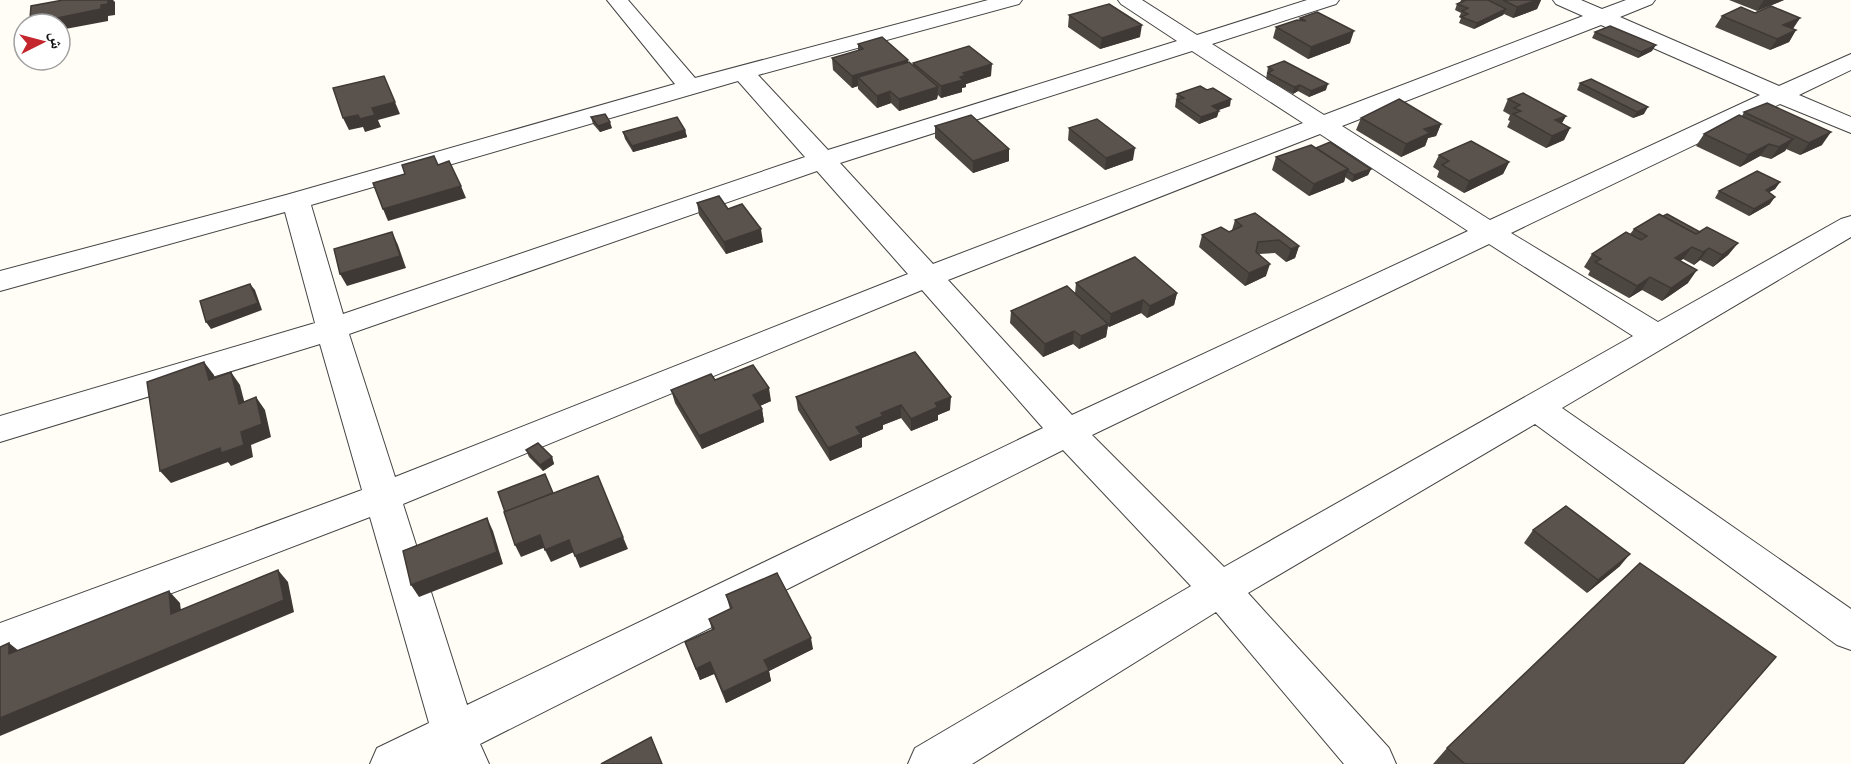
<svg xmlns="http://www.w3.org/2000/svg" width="1851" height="764" font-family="Bitter,'Noto Naskh Arabic',serif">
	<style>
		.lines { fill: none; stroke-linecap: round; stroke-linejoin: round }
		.minor-casing { stroke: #444; stroke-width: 2 }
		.minor { fill: #fff; fill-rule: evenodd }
		.wall { fill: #4d4742 }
		.shaded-wall { fill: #3f3936 }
		.building { fill: #5a524d; stroke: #3f3936; stroke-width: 1.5 }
	</style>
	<rect width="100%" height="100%" fill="#fffdf5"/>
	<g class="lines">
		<g class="minor-casing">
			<path id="minor" d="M607,0h21l67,78 293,-78h34l-3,4 -261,71 70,75 349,-109 -56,-37 -3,-4h24l55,35 110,-35h32l-3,4 -124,40 112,71 259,-99 -27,-12 -3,-4h28l21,9 24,-9h29l-3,4 -32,13 159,69 72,-32v16l-52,25 52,22v16l-71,-29 -269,129 147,89 183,-103 10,-3v21l-289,171 289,201v41l-14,-5 -302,-221 -287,169 141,155 7,16h-52l-128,-152 -244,152h-64l7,-16 276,-162 -128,-136 -583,294 9,20h-119l7,-16 52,-25 -59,-206 -370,142v-36l362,-133 -42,-146 -320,98v-26l315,-93 -30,-111 -285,79v-20l286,-76 389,-111zM1601,25l159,70 -270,125 -148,-94zM1192,51l111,72 -370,141 -93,-101zM738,81l67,76 -462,157 -32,-109zM1320,134l148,97 -396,184 -124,-135zM817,171l91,103 -513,203 -46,-143zM1489,244l144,92 -409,231 -132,-132zM922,290l121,138 -576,277 -64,-201z"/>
		</g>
		<use href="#minor" class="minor"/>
	</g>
	<g class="wall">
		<polygon points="1461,0 1541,0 1537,9 1513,18 1504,14 1503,15 1474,29 1459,23 1461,18 1459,17 1461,13 1455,10 1457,4 1460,3"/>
		<polygon points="1729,0 1784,0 1757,11"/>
		<polygon points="1755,13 1800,18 1793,29 1796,30 1789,42 1770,50 1715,27 1722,16"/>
		<polygon points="1069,15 1140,37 1100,49 1068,27"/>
		<polygon points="1300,18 1350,43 1308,59 1273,38 1276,27 1299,20"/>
		<polygon points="1595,32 1652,51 1638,58 1592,38"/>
		<polygon points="858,44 908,60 908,63 913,66 913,63 991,76 966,84 966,87 962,88 962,92 941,98 938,95 937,99 899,111 891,103 877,108 858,89 858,86 852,88 833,70 832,58 858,51"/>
		<polygon points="1268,67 1326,90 1309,97 1298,91 1293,94 1266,79"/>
		<polygon points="1580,83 1644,114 1633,118 1577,90"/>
		<polygon points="1177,94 1230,106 1218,110 1217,117 1199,124 1175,107"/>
		<polygon points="1508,99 1566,116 1562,123 1570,128 1564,140 1546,148 1507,127 1510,121 1508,120 1510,115 1503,111"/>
		<polygon points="1744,112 1822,145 1800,155 1786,149 1785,151 1771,159 1760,156 1740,167 1696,146 1704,134 1742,116"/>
		<polygon points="591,117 612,128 600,132 593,124"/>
		<polygon points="1361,118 1441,124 1436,136 1428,138 1425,146 1401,157 1356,130"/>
		<polygon points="935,126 1009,149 1009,161 973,173 935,138"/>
		<polygon points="1069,128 1133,160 1105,170 1068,140"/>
		<polygon points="685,130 687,137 633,152 625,139 623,132"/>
		<polygon points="1316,148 1371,169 1368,175 1352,182 1345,177 1344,182 1309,196 1272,170 1276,157"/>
		<polygon points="1439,155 1509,162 1503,174 1464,193 1437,177 1439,171 1433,167"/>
		<polygon points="1780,182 1775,189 1769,192 1770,204 1749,216 1715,198 1719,191"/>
		<polygon points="697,203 728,209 763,242 726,254 699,215"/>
		<polygon points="1235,220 1299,246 1295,258 1286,262 1275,253 1259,254 1266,276 1245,286 1199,247 1202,235 1229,232 1232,230"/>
		<polygon points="1634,229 1700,232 1738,243 1728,255 1713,267 1700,260 1694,265 1683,259 1680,261 1688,283 1662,301 1642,290 1629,298 1588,275 1590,271 1584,267 1592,254 1630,234"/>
		<polygon points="1076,283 1177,293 1174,305 1147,318 1141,313 1109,327 1108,326 1106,337 1079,349 1073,344 1043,357 1010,323 1011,311 1075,293"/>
		<polygon points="715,380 771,401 760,406 762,409 764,422 702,449 675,403 671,390"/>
		<polygon points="796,397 950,410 938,415 938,420 911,431 901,418 883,425 883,429 862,438 862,447 830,461 798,410"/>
		<polygon points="526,450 552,457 554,464 543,471 529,457"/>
		<polygon points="1533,530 1620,566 1587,593 1524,543"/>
		<polygon points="726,595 813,649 769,671 771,681 726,703 714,674 700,680 685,642 712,630 709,619 730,609"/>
		<polygon points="1447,748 1683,764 1433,764"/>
	</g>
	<g class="shaded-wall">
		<polygon points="108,0 113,0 115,2 115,15 108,16 108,21 60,30 60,24 33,24 30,19 101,5"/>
		<polygon points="1537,0 1541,0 1537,9 1513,18 1517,7"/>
		<polygon points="1764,0 1784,0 1757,11"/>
		<polygon points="1506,9 1503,15 1474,29 1477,23"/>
		<polygon points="1800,18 1792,29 1783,25"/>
		<polygon points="1142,25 1140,37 1100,49 1102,38"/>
		<polygon points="1796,30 1789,42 1770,50 1777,39"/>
		<polygon points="1354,31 1350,43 1308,59 1311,47"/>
		<polygon points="1656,45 1652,51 1638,58 1641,52"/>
		<polygon points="908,60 908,72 858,77 858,86 852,88 852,76"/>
		<polygon points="992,64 991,76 966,84 966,87 962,88 962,92 941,98 941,86 963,73"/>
		<polygon points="1328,84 1326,90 1309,97 1311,91"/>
		<polygon points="1300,85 1298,91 1293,94 1294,87"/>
		<polygon points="938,87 937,99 899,111 899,99"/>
		<polygon points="890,91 891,103 877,108 877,96"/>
		<polygon points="1231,99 1230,106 1211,113 1212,106"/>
		<polygon points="395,102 400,114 378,120 381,127 365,132 363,127 349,130 343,118 358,115 372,108"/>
		<polygon points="1648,107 1644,114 1633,118 1637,112"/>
		<polygon points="1219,111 1217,117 1199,124 1201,117"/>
		<polygon points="1566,116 1559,128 1555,120"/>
		<polygon points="610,122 612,128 600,132 598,126"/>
		<polygon points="1441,124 1436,136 1428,138 1425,146 1401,157 1406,144 1424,129"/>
		<polygon points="1570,128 1564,140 1546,148 1552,136"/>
		<polygon points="685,130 687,137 633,152 632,146"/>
		<polygon points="1831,132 1822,145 1800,155 1809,143"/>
		<polygon points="1793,139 1785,151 1771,159 1779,147"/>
		<polygon points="1769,144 1760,156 1740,167 1748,155"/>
		<polygon points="1135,148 1133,160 1105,170 1106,158"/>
		<polygon points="1009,149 1009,161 973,173 973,161"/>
		<polygon points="1509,162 1503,174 1464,193 1469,181"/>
		<polygon points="1348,169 1344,182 1309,196 1314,184"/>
		<polygon points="1371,169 1368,175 1352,182 1354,175"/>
		<polygon points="1780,182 1775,189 1761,197 1766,190"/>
		<polygon points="461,186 466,198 388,221 383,209"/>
		<polygon points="1775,197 1770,204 1749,216 1754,209"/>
		<polygon points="761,229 763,242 726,254 724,242"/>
		<polygon points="392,232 398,245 406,268 347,286 340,274"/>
		<polygon points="1738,243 1728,255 1713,267 1722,255"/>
		<polygon points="1299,246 1295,258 1286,262 1291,249"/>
		<polygon points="1692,247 1683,259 1666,271 1675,258"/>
		<polygon points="1709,248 1700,260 1694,265 1703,252"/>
		<polygon points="1270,264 1266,276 1245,286 1249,273"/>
		<polygon points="1697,270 1688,283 1662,301 1671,288"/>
		<polygon points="1650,277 1642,290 1629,298 1637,286"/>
		<polygon points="250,284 255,290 262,310 211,329 206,322"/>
		<polygon points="1177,293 1174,305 1147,318 1150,306"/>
		<polygon points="1143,300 1141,313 1109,327 1111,314"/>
		<polygon points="1108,324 1106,337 1079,349 1081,336"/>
		<polygon points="1074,331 1073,344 1043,357 1045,344"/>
		<polygon points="204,362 214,375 218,393 209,380"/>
		<polygon points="231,372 240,385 248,416 239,404"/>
		<polygon points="769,388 771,401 755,408 753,395"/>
		<polygon points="256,397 265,410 271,437 251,445 253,457 231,466 228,462 171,483 160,471 241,432"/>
		<polygon points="951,397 950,410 938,415 938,420 911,431 911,419 935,403"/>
		<polygon points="901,405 901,418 883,425 883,429 862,438 862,447 830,461 828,448 856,427 881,413"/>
		<polygon points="762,409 764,422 702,449 699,436"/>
		<polygon points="552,457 554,464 543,471 540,465"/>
		<polygon points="487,518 493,531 503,564 419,597 411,585"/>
		<polygon points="540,535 546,547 521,557 515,545"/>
		<polygon points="623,537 628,549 580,568 575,556"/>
		<polygon points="569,540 574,552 551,562 545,550"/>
		<polygon points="1630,554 1620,566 1587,593 1598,580"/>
		<polygon points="278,570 288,582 294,612 0,736 0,718"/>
		<polygon points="169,591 180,603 183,626 171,614"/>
		<polygon points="811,638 813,649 769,671 771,681 726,703 723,692 764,660"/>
		<polygon points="9,643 24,655 9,654"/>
		<polygon points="710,662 714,674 700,680 696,669"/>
	</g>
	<g class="building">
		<polygon points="63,0 108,0 108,4 101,5 101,9 33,23 33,18 30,19 31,6"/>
		<polygon points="1466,0 1488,0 1506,9 1477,23 1461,17 1468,14 1462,11 1468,8 1457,4"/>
		<polygon points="1503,0 1537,0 1517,7"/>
		<polygon points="1109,4 1142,25 1102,38 1069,15"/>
		<polygon points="1771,6 1800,18 1783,25 1796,30 1777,39 1722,16 1741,7 1755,13"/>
		<polygon points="1317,12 1354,31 1311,47 1276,27 1297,20 1306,21 1300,18"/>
		<polygon points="1610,26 1656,45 1641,52 1595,32"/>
		<polygon points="882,37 908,60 852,76 832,58 863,49 858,44"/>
		<polygon points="969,46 992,64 963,73 966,75 960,77 963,80 941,86 913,63"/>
		<polygon points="1284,61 1328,84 1311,91 1300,85 1294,87 1268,73 1273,70 1268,67"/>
		<polygon points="909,62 938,87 899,99 890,91 877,96 858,77"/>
		<polygon points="384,76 395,102 372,108 375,115 360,119 358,115 343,118 333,88"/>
		<polygon points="1591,79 1648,107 1637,112 1580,83"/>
		<polygon points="1200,86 1207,90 1213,88 1231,99 1212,106 1219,111 1201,117 1177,100 1184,98 1177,94"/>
		<polygon points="1523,93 1566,116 1555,120 1570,128 1552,136 1513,114 1521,111 1514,108 1520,105 1508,99"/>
		<polygon points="1399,99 1441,124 1424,129 1430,133 1406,144 1361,118"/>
		<polygon points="1767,103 1831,132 1809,143 1744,112"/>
		<polygon points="605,114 610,122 598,126 591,117"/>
		<polygon points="971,115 1009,149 973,161 935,126"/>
		<polygon points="1739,115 1793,139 1779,147 1769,144 1748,155 1704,134"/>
		<polygon points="677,117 685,130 632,146 623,132"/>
		<polygon points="1097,119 1135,148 1106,158 1069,128"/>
		<polygon points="1471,141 1509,162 1469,181 1442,165 1449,161 1439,155"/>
		<polygon points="1330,142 1371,169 1354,175 1348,171 1348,169 1316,148"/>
		<polygon points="1311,145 1348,169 1314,184 1276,157"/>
		<polygon points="434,156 438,165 449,161 461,186 383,209 373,183 405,174 402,165"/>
		<polygon points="1757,171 1780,182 1766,190 1775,197 1754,209 1719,191"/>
		<polygon points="719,196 728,209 742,204 761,229 724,242 697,203"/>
		<polygon points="1255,213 1299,246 1291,249 1279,240 1258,242 1256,252 1270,264 1249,273 1202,235 1221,227 1229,232 1242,226 1235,220"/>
		<polygon points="1659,214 1696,234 1707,227 1738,243 1722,255 1709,248 1703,252 1692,247 1675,258 1697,270 1671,288 1650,277 1637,286 1595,262 1601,259 1592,254 1626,232 1641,240 1647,236 1634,229"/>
		<polygon points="1667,214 1700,232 1696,234 1663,216"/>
		<polygon points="392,232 400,256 340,274 334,249"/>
		<polygon points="1135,257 1177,293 1150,306 1143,300 1111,314 1076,283"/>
		<polygon points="250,284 258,303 206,322 200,301"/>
		<polygon points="1067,286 1108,324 1081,336 1074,331 1045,344 1011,311"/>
		<polygon points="915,352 951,397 935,403 938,407 911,419 901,405 881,413 883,416 856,427 861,434 828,448 796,397"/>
		<polygon points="204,362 209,380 231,372 239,404 256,397 262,424 241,432 244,445 221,453 220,448 160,471 147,382"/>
		<polygon points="753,365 769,388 753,395 762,409 699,436 671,390 711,374 715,380"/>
		<polygon points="538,443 552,457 540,465 526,450"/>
		<polygon points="545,474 553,493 505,512 498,492"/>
		<polygon points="598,476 623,537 575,556 569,540 545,550 540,535 515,545 504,512"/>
		<polygon points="1566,506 1630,554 1598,580 1533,530"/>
		<polygon points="487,518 497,552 411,585 403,551"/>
		<polygon points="1640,563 1776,657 1683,764 1465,764 1447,748"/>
		<polygon points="278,570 284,600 0,718 0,647 9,643 9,654 169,591 171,614"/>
		<polygon points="777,573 811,638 764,660 769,670 723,692 710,662 696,669 685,642 714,629 709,619 732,608 726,595"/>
		<polygon points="651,737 662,764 601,764"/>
	</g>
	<g transform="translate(42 42) rotate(84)"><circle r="28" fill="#ffffff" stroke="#a0a0a0" stroke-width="1.5"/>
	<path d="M0-4.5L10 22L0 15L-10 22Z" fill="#c4262e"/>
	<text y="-9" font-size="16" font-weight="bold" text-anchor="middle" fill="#111111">ش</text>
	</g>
</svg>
